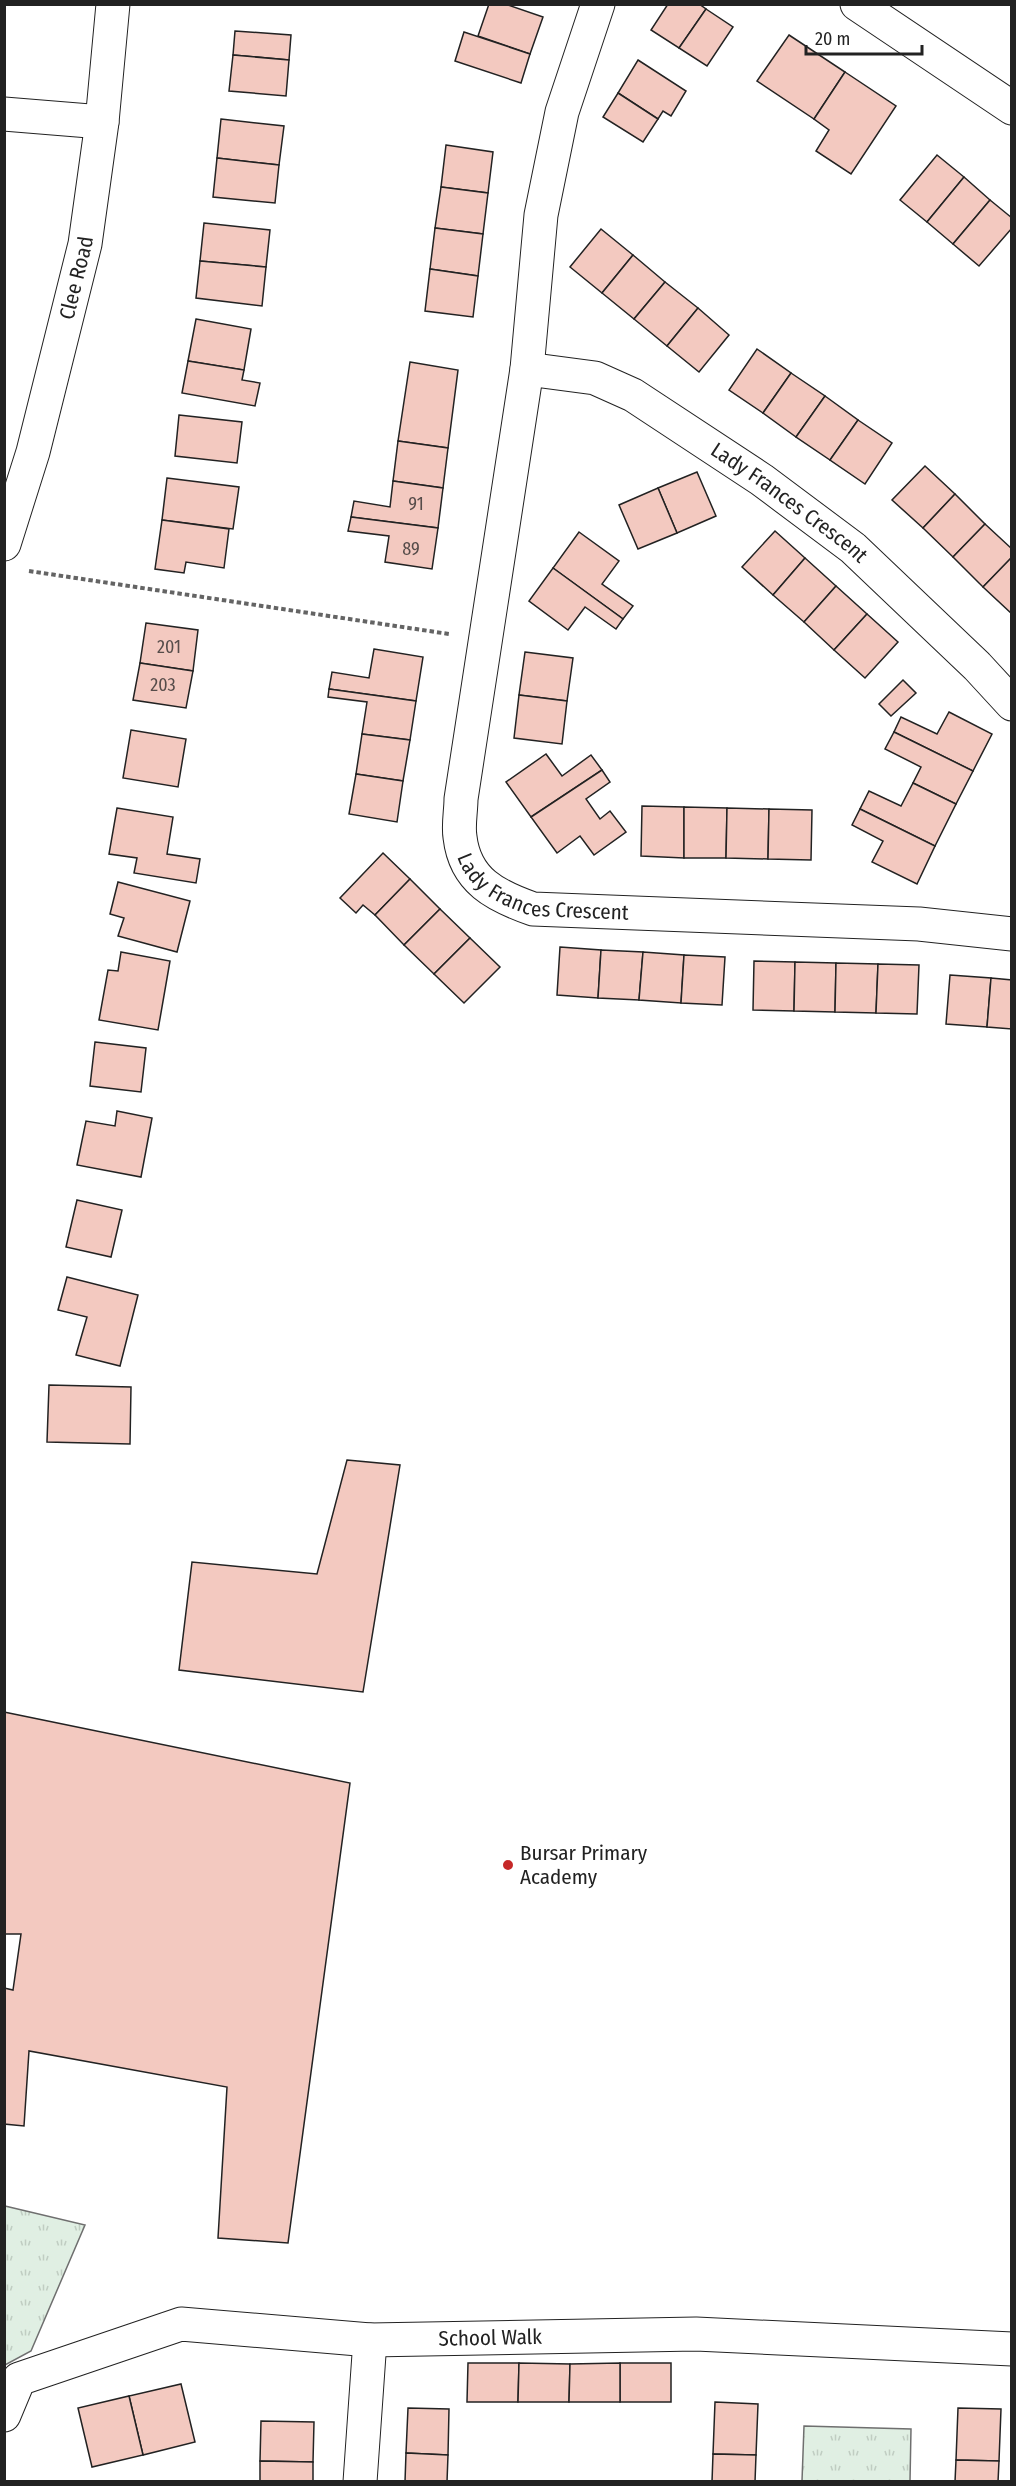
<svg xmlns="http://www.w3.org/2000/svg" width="1016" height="2486" font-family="'Fira Sans Condensed',sans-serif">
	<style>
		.grass { fill: url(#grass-tufts); stroke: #6f6f6f; stroke-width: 1.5 }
		.building { fill: #f3c9c0; stroke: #222; stroke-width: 1.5 }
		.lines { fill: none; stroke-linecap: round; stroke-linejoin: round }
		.minor-casing { stroke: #222; stroke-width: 35 }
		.major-casing { stroke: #222; stroke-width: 35 }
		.path { stroke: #646464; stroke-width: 4; stroke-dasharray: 4.5 3; stroke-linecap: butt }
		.minor { stroke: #fff; stroke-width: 33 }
		.major { stroke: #fff; stroke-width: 33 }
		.poi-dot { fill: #c62828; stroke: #fff; stroke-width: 2 }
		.labels { text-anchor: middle; stroke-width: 4.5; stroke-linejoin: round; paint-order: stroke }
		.number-label { font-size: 18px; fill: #564c4a }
		.street-label { font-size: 21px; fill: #222; stroke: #fff }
		.poi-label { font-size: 21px; fill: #222; stroke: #fff; text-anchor: start }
	</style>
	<defs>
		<pattern id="grass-tufts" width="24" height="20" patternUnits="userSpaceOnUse" patternTransform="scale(1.5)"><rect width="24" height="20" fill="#e0efe3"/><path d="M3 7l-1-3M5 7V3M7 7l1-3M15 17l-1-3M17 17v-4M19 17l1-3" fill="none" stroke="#c0cdc2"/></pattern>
	</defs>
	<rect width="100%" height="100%" fill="#fff"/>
	<g class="grass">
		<polygon points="5,2206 85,2225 31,2351 5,2365"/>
		<polygon points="804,2426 911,2429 910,2481 802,2481"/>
	</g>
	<g class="building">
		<polygon points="489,4 505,4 543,17 530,54 478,36"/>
		<polygon points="668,4 699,4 706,9 679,48 651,30"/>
		<polygon points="706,9 733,27 707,66 679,48"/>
		<polygon points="235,31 291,35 289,60 233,55"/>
		<polygon points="464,32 530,54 521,83 455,61"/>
		<polygon points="789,35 845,72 814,119 757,81"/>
		<polygon points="233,55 289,60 286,96 229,91"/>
		<polygon points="638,60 686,91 671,116 663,111 658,119 618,93"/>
		<polygon points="845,72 896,106 851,174 816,151 829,130 814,119"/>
		<polygon points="618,93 658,119 643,142 603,117"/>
		<polygon points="221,119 284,126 279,165 217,158"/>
		<polygon points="446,145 493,152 488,193 441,187"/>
		<polygon points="937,155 964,177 927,222 900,200"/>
		<polygon points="217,158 279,165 275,203 213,197"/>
		<polygon points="964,177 990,200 953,244 927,222"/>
		<polygon points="441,187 488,193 483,234 435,228"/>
		<polygon points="990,200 1012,218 1012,228 979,266 953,244"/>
		<polygon points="204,223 270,230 266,267 200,261"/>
		<polygon points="435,228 483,234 478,276 430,269"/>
		<polygon points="601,229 633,255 602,293 570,267"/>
		<polygon points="633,255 665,282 634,319 602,293"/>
		<polygon points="200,261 266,267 262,306 196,298"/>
		<polygon points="430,269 478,276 473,317 425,311"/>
		<polygon points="665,282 698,308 667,346 634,319"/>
		<polygon points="698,308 729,335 699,372 667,346"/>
		<polygon points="196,319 251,329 244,370 188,361"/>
		<polygon points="757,349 791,373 763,413 729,390"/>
		<polygon points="188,361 244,370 242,380 260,383 255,406 182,393"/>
		<polygon points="410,362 458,370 448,448 398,441"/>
		<polygon points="791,373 825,396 796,437 763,413"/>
		<polygon points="825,396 858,420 830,460 796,437"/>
		<polygon points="179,415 242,422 237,463 175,456"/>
		<polygon points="858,420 892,443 865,484 830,460"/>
		<polygon points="398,441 448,448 443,488 393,481"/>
		<polygon points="925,466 955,494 923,528 892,500"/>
		<polygon points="697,472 716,516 677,533 658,488"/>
		<polygon points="167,478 239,487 233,529 162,520"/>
		<polygon points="393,481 443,488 438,528 351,517 354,501 390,507"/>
		<polygon points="658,488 677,533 638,549 619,505"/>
		<polygon points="955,494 985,524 953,557 923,528"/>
		<polygon points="351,517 438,528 432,569 385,562 389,536 348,531"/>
		<polygon points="162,520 229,529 224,568 186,562 184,573 155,569"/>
		<polygon points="985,524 1012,549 1012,557 983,587 953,557"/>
		<polygon points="775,531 805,558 773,595 742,567"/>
		<polygon points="579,532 619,561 602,584 633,606 623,619 553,568"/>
		<polygon points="1012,557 1012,614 983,587"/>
		<polygon points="805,558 836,586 804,622 773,595"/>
		<polygon points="553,568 623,619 616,629 585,607 568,630 529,601"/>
		<polygon points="836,586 867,614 834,650 804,622"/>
		<polygon points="867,614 898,642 865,678 834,650"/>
		<polygon points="146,623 198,630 193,671 140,663"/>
		<polygon points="374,649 423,657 416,701 329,689 332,672 369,678"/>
		<polygon points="525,652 573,658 567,701 519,695"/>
		<polygon points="140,663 193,671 186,708 133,700"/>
		<polygon points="903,680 916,693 891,716 879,704"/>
		<polygon points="329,689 416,701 410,740 362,734 367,702 328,697"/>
		<polygon points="519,695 567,701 562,744 514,738"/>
		<polygon points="949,712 992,734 973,771 894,732 901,717 937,734"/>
		<polygon points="131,730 186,739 178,787 123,778"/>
		<polygon points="894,732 973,771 956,804 913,783 921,767 885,749"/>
		<polygon points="362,734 410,740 403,781 356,774"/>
		<polygon points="546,754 562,776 591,755 602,770 531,817 506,782"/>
		<polygon points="602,770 610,782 586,799 600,819 610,811 626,832 594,855 580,836 557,853 531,817"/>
		<polygon points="356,774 403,781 397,822 349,814"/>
		<polygon points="913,783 956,804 935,846 860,809 869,791 901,806"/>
		<polygon points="642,806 684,807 684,858 641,856"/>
		<polygon points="684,807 727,808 726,858 684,858"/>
		<polygon points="117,808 173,817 167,854 200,859 196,883 134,873 137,858 109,854"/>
		<polygon points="727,808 769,809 768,859 726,858"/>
		<polygon points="769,809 812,810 811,860 768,859"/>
		<polygon points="860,809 935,846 917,884 872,862 883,841 852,825"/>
		<polygon points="383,853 410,879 375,915 363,905 356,913 340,898"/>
		<polygon points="410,879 440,909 404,945 375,915"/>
		<polygon points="118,882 190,901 177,952 118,936 124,918 110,914"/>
		<polygon points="440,909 470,938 434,974 404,945"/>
		<polygon points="470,938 500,967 464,1003 434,974"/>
		<polygon points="560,947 601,950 598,998 557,995"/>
		<polygon points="601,950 643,952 639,1000 598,998"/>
		<polygon points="121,952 170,961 158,1030 99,1020 108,970 118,971"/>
		<polygon points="643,952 684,955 681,1003 639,1000"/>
		<polygon points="684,955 725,957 722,1005 681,1003"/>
		<polygon points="754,961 795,962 794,1011 753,1010"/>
		<polygon points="795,962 836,963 835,1012 794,1011"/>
		<polygon points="836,963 878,964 876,1013 835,1012"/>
		<polygon points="878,964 919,965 917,1014 876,1013"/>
		<polygon points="950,975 991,978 987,1027 946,1024"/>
		<polygon points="991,978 1012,980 1012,1029 987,1027"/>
		<polygon points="95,1042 146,1048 141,1092 90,1086"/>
		<polygon points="117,1111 152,1118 141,1177 77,1165 86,1121 115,1126"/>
		<polygon points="77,1200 122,1210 111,1257 66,1247"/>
		<polygon points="67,1277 138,1295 120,1366 76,1355 87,1317 58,1310"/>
		<polygon points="49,1385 131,1387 130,1444 47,1442"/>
		<polygon points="347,1460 400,1465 363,1692 179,1670 192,1562 317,1574"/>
		<polygon points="4,1712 350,1783 288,2243 218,2238 227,2087 29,2051 24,2126 4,2124 4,1988 13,1990 21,1934 4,1934"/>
		<polygon points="468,2363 519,2363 518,2402 467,2402"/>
		<polygon points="519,2363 570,2364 569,2402 518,2402"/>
		<rect x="620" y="2363" width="51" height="39"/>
		<polygon points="620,2363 620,2402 569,2402 570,2364"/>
		<polygon points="181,2384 195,2442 143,2455 129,2396"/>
		<polygon points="129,2396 143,2455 92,2467 78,2408"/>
		<polygon points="715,2402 758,2404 756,2455 713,2454"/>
		<polygon points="408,2408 449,2409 448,2455 406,2453"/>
		<polygon points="958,2408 1001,2409 999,2461 956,2460"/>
		<polygon points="261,2421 314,2422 313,2462 260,2461"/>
		<polygon points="406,2453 448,2455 447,2482 405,2482"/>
		<polygon points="713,2454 756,2455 755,2482 712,2482"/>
		<polygon points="956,2460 999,2461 998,2482 955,2482"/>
		<polygon points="260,2461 313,2462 313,2482 260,2482"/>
	</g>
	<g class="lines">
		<g class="minor-casing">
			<g id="minor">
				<path id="s1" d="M598,4l-36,108 -21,103 -14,154 -66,430c0,12 -3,26 -1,38 5,44 36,59 73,72l386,15 93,10"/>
				<polyline points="857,4 1012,108"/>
				<polyline points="4,114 102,122"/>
				<path id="s2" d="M527,369l68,9 38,17 129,85 91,68 124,118 35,38"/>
				<path id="s3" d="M4,2415l15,-36 162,-55 189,16 326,-6 316,15"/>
				<polyline points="360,2482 370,2340"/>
			</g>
		</g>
		<g class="major-casing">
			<g id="major">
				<path id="s4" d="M4,544l29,-92 52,-208 17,-122 11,-118"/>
			</g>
		</g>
		<polyline class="path" points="29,571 449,634"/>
		<use href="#minor" class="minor"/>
		<use href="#major" class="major"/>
	</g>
	<circle class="poi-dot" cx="508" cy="1865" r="6"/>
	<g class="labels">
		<g class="number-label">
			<text x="416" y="510">91</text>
			<text x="411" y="555">89</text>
			<text x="169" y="653">201</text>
			<text x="163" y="691">203</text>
		</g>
		<g class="street-label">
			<text dy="7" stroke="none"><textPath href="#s4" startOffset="276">Clee Road</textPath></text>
			<text dy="7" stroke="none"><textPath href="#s2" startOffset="300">Lady Frances Crescent</textPath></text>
			<text dy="7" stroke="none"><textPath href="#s1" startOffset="958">Lady Frances Crescent</textPath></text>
			<text dy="7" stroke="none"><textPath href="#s3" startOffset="520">School Walk</textPath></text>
		</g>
		<g class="poi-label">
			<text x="520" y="1860">Bursar Primary<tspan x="520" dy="24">Academy</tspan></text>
		</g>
	</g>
	<rect width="1016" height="2486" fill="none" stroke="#222222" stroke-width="12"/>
	<path d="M806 45v9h116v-9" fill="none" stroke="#222222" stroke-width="3"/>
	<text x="815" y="45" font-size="18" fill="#222222" stroke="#ffffff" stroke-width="4.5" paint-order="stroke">20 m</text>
</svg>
